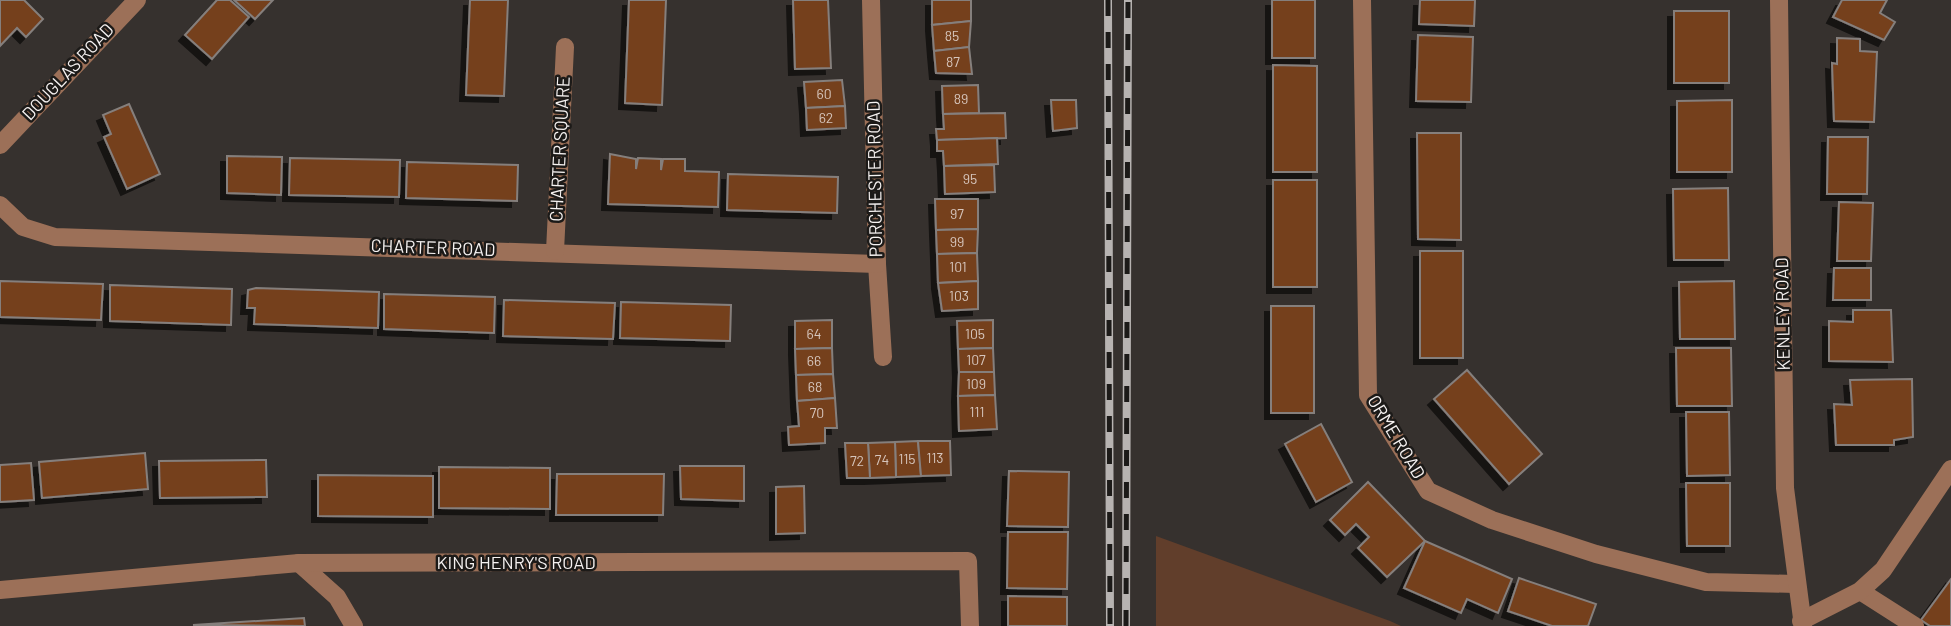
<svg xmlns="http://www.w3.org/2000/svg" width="1951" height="626" font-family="Barlow,sans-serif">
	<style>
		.green { fill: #613e2b }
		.building { fill: #743f1f; stroke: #857f7c; stroke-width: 2; filter: url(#shadow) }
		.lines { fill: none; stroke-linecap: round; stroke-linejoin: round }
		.minor { stroke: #9c7058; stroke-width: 18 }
		.rail-casing { stroke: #b7b3b1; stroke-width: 8 }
		.rail { stroke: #1c1a18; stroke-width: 5; stroke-dasharray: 16; stroke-linecap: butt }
		.labels { text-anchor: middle; stroke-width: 5; stroke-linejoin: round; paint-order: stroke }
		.number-label { font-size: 14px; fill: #d6c5bc }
		.street-label { font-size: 18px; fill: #f6f2f1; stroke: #1c1a18 }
	</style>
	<defs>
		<filter id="shadow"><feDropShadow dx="-6" dy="6" stdDeviation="0" flood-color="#0009"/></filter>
	</defs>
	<rect width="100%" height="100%" fill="#36312e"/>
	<polygon class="green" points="1156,536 1390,621 1401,626 1156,626"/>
	<g class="building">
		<polygon points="0,0 24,0 43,19 26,37 17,28 0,46"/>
		<polygon points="217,0 230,0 249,17 212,59 185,35"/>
		<polygon points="234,0 273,0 255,19"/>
		<polygon points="470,0 508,0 504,96 466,95"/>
		<polygon points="629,0 666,0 662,105 625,103"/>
		<polygon points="793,0 828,0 831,68 795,69"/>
		<polygon points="932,0 971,0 971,21 932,25"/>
		<rect x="1272" y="0" width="43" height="58"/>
		<polygon points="1420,0 1475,0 1474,26 1419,24"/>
		<polygon points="1842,0 1887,0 1880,13 1895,22 1884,40 1833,17"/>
		<rect x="1674" y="11" width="55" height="72"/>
		<polygon points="971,21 969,47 934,51 932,25"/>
		<polygon points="1418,35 1473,37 1471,102 1416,101"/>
		<polygon points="1837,38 1860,39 1860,51 1877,52 1874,122 1834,121 1832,63 1837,64"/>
		<polygon points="969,47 972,74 936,73 934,51"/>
		<polygon points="1273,65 1317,66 1317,172 1273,172"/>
		<polygon points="842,80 845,106 806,108 804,82"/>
		<polygon points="978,85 979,113 943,114 942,86"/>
		<polygon points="1051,100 1076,100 1077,128 1053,131"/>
		<polygon points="1732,100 1732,172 1677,172 1677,101"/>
		<polygon points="129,104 160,174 127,189 104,137 111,134 103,115"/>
		<polygon points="845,106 846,128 807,130 806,108"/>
		<polygon points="1005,113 1006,138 937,140 936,129 944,129 943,114"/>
		<polygon points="1417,133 1461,133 1461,240 1418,239"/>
		<polygon points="1828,137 1868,137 1867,194 1827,194"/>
		<polygon points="997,138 998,164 944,166 943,151 937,151 937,140"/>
		<polygon points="610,154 636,159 636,169 638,158 661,159 661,170 663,159 685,159 685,171 719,172 718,207 608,204"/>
		<polygon points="227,156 282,157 281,195 227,193"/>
		<polygon points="290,158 400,160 399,197 289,195"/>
		<polygon points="407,162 518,165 517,201 406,198"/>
		<polygon points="994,165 995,192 945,194 944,166"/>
		<polygon points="728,174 838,177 837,213 727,210"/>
		<rect x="1273" y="180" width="44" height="107"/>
		<polygon points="1728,188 1729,260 1674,260 1673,189"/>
		<polygon points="935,199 978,199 978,229 936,230"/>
		<polygon points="1839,202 1873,203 1871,261 1837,261"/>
		<polygon points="978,229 977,253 937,254 936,230"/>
		<rect x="1420" y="251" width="43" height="107"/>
		<polygon points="977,253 978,281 938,283 937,254"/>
		<polygon points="1834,268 1871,268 1871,300 1833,300"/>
		<polygon points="0,281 103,284 101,320 0,317"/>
		<polygon points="978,281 978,309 942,311 938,283"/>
		<polygon points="1734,281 1735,339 1680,339 1679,282"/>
		<polygon points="110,285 232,289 231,325 110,321"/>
		<polygon points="256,288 379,292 378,328 254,324 255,308 247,308 248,290"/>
		<polygon points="384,294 495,297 494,333 384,329"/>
		<polygon points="504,300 615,303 613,339 503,336"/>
		<polygon points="621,302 731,305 730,341 620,338"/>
		<rect x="1271" y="306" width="43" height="107"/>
		<polygon points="1853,310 1891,310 1893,362 1829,361 1829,321 1853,322"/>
		<polygon points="832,320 832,348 795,349 795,321"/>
		<polygon points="993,320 993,348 958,349 957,321"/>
		<polygon points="832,348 833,374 796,375 795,349"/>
		<polygon points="993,348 994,372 959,372 958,349"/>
		<polygon points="1676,348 1731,348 1732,406 1677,406"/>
		<polygon points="1467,370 1542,454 1509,484 1434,399"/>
		<polygon points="959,372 994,372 995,395 958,396"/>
		<polygon points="833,374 835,398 797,401 796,375"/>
		<polygon points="1912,379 1913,437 1894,440 1894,445 1836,445 1834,404 1852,405 1850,380"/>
		<polygon points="995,395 997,429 959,431 958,396"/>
		<polygon points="835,398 837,428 825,428 825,443 789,445 788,427 799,426 797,401"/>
		<polygon points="1686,412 1729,412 1730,475 1687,476"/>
		<polygon points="1321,424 1352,482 1316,502 1285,444"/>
		<polygon points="918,441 921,476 896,477 895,442"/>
		<polygon points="918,441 950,441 951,475 921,476"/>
		<polygon points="895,442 896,477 870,478 868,443"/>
		<polygon points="845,443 868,443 870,478 847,478"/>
		<polygon points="145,453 148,489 42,498 39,462"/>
		<polygon points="266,460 267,497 160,498 159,461"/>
		<polygon points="31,463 34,500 0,502 0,465"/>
		<polygon points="680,466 744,466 744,501 681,499"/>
		<polygon points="439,467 550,468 550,509 439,508"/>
		<polygon points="1009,471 1069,472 1068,527 1007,526"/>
		<polygon points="557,474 664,474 663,515 556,515"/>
		<polygon points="318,475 433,476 433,517 318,516"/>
		<polygon points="1368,482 1425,541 1387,577 1358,548 1369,537 1356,524 1345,535 1330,520"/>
		<polygon points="1686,483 1730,483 1730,546 1687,546"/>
		<polygon points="804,486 805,533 776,534 776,487"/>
		<polygon points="1008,532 1068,532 1067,589 1007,588"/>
		<polygon points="1425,541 1512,579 1498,613 1467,599 1461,613 1404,588"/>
		<polygon points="1519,578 1596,604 1588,626 1552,626 1508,611"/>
		<polygon points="1951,579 1951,626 1930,626 1921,620"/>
		<polygon points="1008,596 1067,597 1067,626 1008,626"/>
		<polygon points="304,618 305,626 193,625"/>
	</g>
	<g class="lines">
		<g class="minor">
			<polyline points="871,0 877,264 883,357"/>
			<polyline points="1362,0 1368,395 1428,491 1492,520 1596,554 1706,582 1795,584"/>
			<polyline points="1779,0 1785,488 1803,626"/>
			<polyline points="0,145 137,0"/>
			<polyline points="0,205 23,227 55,237 877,264"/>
			<polyline points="555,251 565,47"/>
			<polyline points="299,563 337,597 354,626"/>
			<polyline points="0,590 299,563 968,561 970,626"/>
			<polyline points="1860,591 1915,626"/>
			<polyline points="1801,621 1860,591 1883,570 1951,469"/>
		</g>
		<g class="rail-casing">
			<g id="rail">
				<polyline points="1108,0 1110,626"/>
				<polyline points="1126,626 1128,0"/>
			</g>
		</g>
		<use href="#rail" class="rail"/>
	</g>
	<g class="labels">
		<g class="number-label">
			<text x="952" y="41">85</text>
			<text x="953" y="67">87</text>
			<text x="824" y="99">60</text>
			<text x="961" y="104">89</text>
			<text x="826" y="123">62</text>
			<text x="970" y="184">95</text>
			<text x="957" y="219">97</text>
			<text x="957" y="247">99</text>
			<text x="958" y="272">101</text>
			<text x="959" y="301">103</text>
			<text x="814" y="339">64</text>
			<text x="975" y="339">105</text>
			<text x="976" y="365">107</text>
			<text x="814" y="366">66</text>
			<text x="976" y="389">109</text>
			<text x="815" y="392">68</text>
			<text x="977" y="417">111</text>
			<text x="817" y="418">70</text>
			<text x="935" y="463">113</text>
			<text x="907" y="464">115</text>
			<text x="882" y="465">74</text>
			<text x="857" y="466">72</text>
		</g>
		<g class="street-label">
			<text transform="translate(68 72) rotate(-47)" y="6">DOUGLAS ROAD</text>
			<text transform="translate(560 149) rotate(-87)" y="6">CHARTER SQUARE</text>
			<text transform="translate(875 179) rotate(-91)" y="6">PORCHESTER ROAD</text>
			<text transform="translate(433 248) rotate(2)" y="6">CHARTER ROAD</text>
			<text transform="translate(1783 314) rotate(-91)" y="6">KENLEY ROAD</text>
			<text transform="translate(1396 437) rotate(59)" y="6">ORME ROAD</text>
			<text x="516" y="569">KING HENRY'S ROAD</text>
		</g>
	</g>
</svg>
